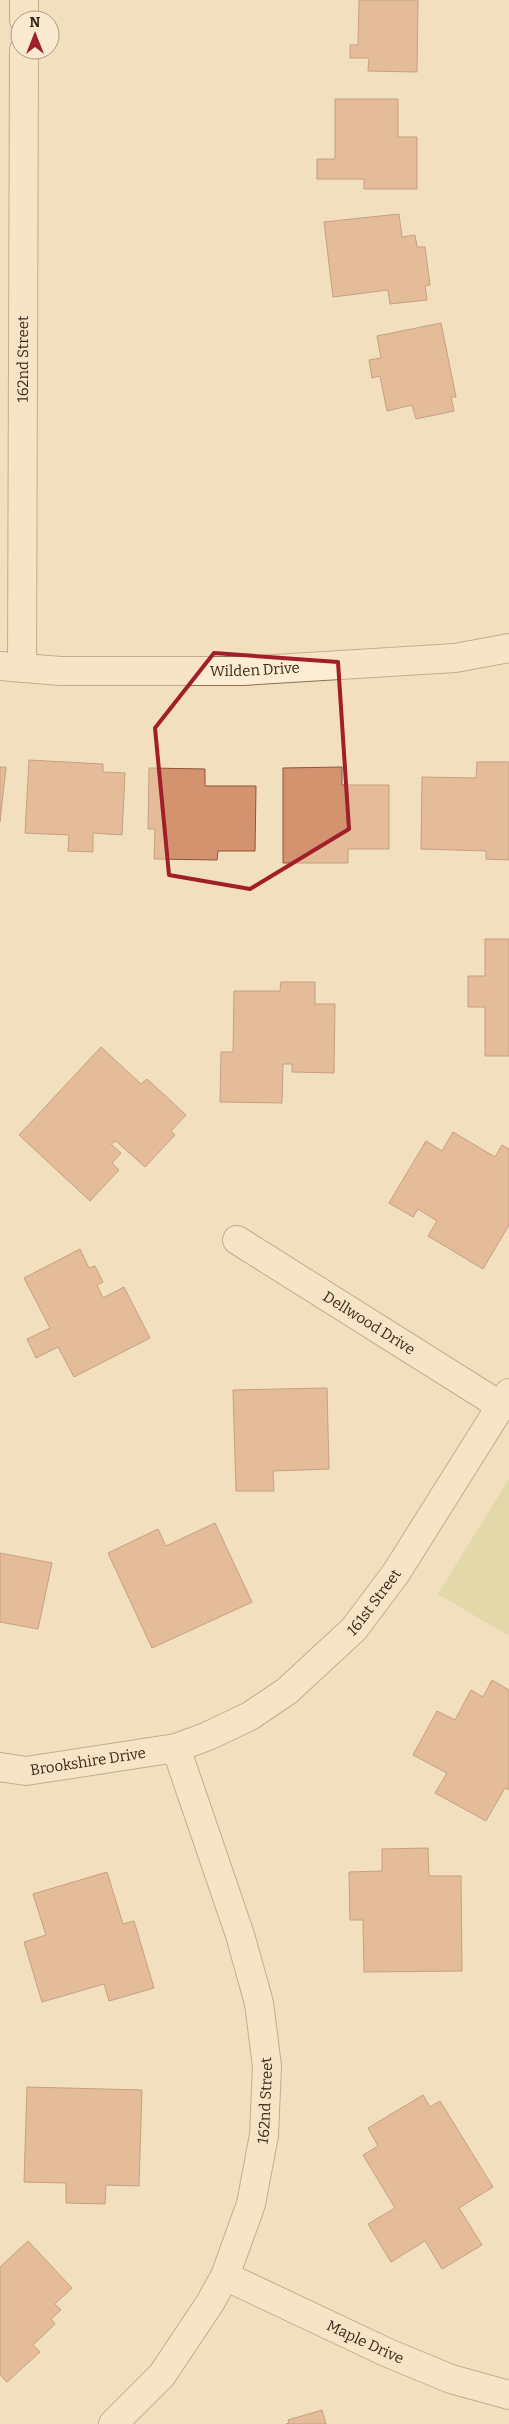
<svg xmlns="http://www.w3.org/2000/svg" width="509" height="2424" font-family="Bitter,serif">
	<style>
		.green { fill: #ced191 }
		.building { fill: #d4936f; stroke: #8d5438 }
		.lines { fill: none; stroke-linecap: round; stroke-linejoin: round }
		.minor-casing { stroke: #8c6e55; stroke-width: 30 }
		.minor { stroke: #fcecd1; stroke-width: 28 }
		.marked { fill: none; stroke: #a11f28; stroke-width: 4; stroke-linejoin: round }
		.labels { text-anchor: middle; stroke-width: 4.5; stroke-linejoin: round; paint-order: stroke }
		.street-label { font-size: 15px; fill: #3a281b; stroke: #f9e9ce }
	</style>
	<rect width="100%" height="100%" fill="#f2dfbd"/>
	<polygon class="green" points="509,1479 509,1636 438,1594"/>
	<g class="building">
		<polygon points="359,0 418,0 417,72 368,71 369,58 350,58 350,45 358,45"/>
		<polygon points="335,99 398,99 398,137 417,137 417,189 364,189 364,179 317,179 317,159 335,159"/>
		<polygon points="399,214 402,237 415,235 417,247 425,247 430,285 425,286 427,300 390,304 388,290 333,297 324,222"/>
		<polygon points="441,323 456,397 451,397 454,411 416,419 412,405 387,411 380,376 372,378 369,360 381,358 377,336"/>
		<polygon points="29,760 103,764 103,772 125,773 122,835 93,833 93,852 68,851 69,835 25,833"/>
		<polygon points="477,762 509,762 509,860 486,859 486,851 421,849 422,777 476,778"/>
		<polygon points="0,767 6,767 0,822"/>
		<polygon points="342,767 342,785 389,785 389,849 348,849 348,863 283,863 283,768"/>
		<polygon points="149,768 205,769 205,786 256,786 255,851 218,851 217,860 154,859 155,829 148,829"/>
		<polygon points="485,939 509,939 509,1056 485,1056 485,1007 468,1007 468,976 485,976"/>
		<polygon points="281,982 315,982 315,1004 335,1004 334,1073 292,1072 292,1064 283,1064 282,1103 220,1102 221,1052 233,1052 234,991 280,991"/>
		<polygon points="101,1047 141,1084 147,1079 186,1115 171,1131 175,1135 145,1167 116,1141 111,1144 121,1153 112,1163 119,1170 90,1201 19,1135"/>
		<polygon points="453,1132 495,1157 502,1145 509,1149 509,1225 483,1269 428,1236 437,1221 418,1209 413,1217 389,1203 426,1141 442,1151"/>
		<polygon points="80,1249 89,1268 95,1266 103,1282 97,1285 103,1298 124,1287 150,1338 74,1377 58,1347 36,1358 27,1339 50,1328 24,1278"/>
		<polygon points="327,1388 329,1469 273,1471 274,1491 236,1491 233,1390"/>
		<polygon points="215,1523 252,1602 152,1648 108,1553 158,1529 166,1546"/>
		<polygon points="0,1553 52,1563 38,1629 0,1622"/>
		<polygon points="492,1680 509,1690 509,1790 505,1788 486,1821 435,1793 447,1773 413,1755 437,1711 455,1720 471,1690 483,1697"/>
		<polygon points="428,1848 429,1876 461,1876 462,1971 364,1972 363,1920 350,1920 349,1872 382,1871 382,1849"/>
		<polygon points="107,1872 123,1924 134,1921 154,1988 109,2001 104,1984 42,2002 24,1942 46,1935 33,1894"/>
		<polygon points="27,2087 142,2090 139,2186 106,2185 105,2204 66,2203 66,2183 24,2182"/>
		<polygon points="423,2095 430,2107 440,2101 493,2187 459,2208 482,2245 442,2269 425,2241 391,2262 368,2224 395,2208 363,2155 378,2146 368,2128"/>
		<polygon points="28,2241 72,2288 55,2304 61,2310 51,2319 55,2324 33,2345 40,2352 7,2382 0,2375 0,2267"/>
		<polygon points="322,2410 326,2424 286,2424 289,2423 288,2420"/>
	</g>
	<g class="lines">
		<g class="minor-casing">
			<g id="minor">
				<polyline points="24,20 24,0"/>
				<path id="s1" d="M0,666l60,5h183l212,-13 54,-10"/>
				<path id="s2" d="M22,668l2,-618"/>
				<path id="s3" d="M237,1240l264,166"/>
				<path id="s4" d="M0,1767l26,4 150,-23 32,-12 42,-20 37,-25 67,-62 42,-56 113,-180"/>
				<path id="s5" d="M225,2276l163,77 63,26 58,16"/>
				<path id="s6" d="M113,2424l49,-49 48,-72 15,-27 26,-72 13,-69 3,-69 -8,-63 -19,-68 -64,-187"/>
			</g>
		</g>
		<use href="#minor" class="minor"/>
	</g>
	<path d="M0 0H509V2424H0ZM214,653l124,9 11,167 -99,60 -81,-14 -14,-147z" fill="#f2dfbd" fill-opacity=".55" fill-rule="evenodd"/>
	<path class="marked" d="M214,653l124,9 11,167 -99,60 -81,-14 -14,-147z"/>
	<g class="labels">
		<g class="street-label">
			<text dy="5" stroke="none"><textPath href="#s2" startOffset="309">162nd Street</textPath></text>
			<text dy="5" stroke="none"><textPath href="#s1" startOffset="255">Wilden Drive</textPath></text>
			<text dy="5" stroke="none"><textPath href="#s3" startOffset="156">Dellwood Drive</textPath></text>
			<text dy="5" stroke="none"><textPath href="#s4" startOffset="428">161st Street</textPath></text>
			<text dy="5" stroke="none"><textPath href="#s4" startOffset="89">Brookshire Drive</textPath></text>
			<text dy="5" stroke="none"><textPath href="#s6" startOffset="368">162nd Street</textPath></text>
			<text dy="5" stroke="none"><textPath href="#s5" startOffset="155">Maple Drive</textPath></text>
		</g>
	</g>
	<g transform="translate(35 35)"><circle r="24" fill="#f9e9ce" stroke="#ad9c86"/>
	<path d="M0-4L9 19L0 12L-9 19Z" fill="#a11f28"/>
	<text y="-8" font-size="14" font-weight="bold" text-anchor="middle" fill="#3a281b">N</text>
	</g>
</svg>
